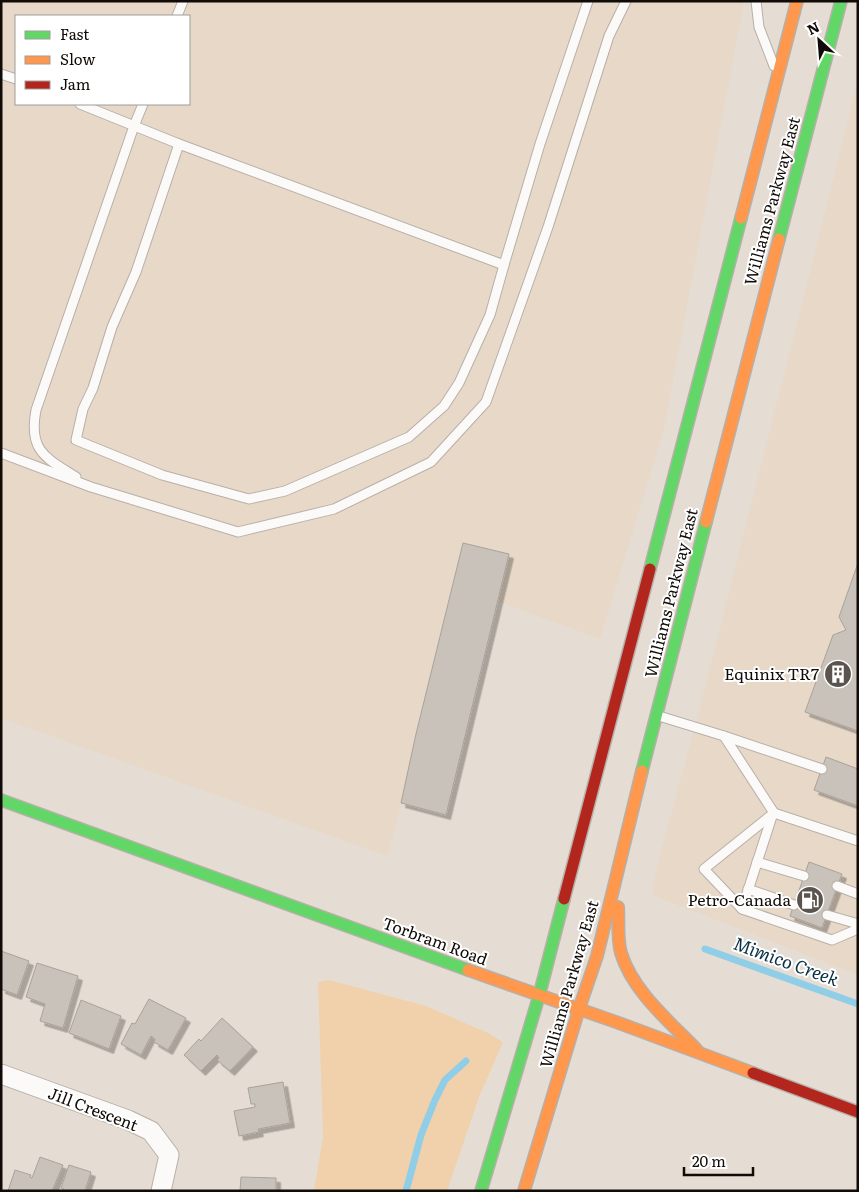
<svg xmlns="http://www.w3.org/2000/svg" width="859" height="1192" font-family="Literata,serif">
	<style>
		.built { fill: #e7d8c7; fill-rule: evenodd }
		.green { fill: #f0d1ac }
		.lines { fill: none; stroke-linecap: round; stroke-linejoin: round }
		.stream { stroke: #90cde7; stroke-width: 7 }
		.building { fill: #c8c2bb; stroke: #a8a29b; filter: url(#shadow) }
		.lane-casing { stroke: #b7b0a9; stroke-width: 11 }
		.street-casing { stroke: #b7b0a9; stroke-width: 21 }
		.fast-casing { stroke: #b7b0a9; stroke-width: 14 }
		.slow-casing { stroke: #b7b0a9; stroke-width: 14 }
		.jam-casing { stroke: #b7b0a9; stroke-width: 14 }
		.lane { stroke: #fbfaf9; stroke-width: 9 }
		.street { stroke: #fbfaf9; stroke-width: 19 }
		.fast { stroke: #63d668; stroke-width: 11 }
		.slow { stroke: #ff974d; stroke-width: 11 }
		.jam { stroke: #b3261e; stroke-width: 11 }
		.labels { text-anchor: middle; stroke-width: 4; stroke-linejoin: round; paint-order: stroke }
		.street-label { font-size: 16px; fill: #100b06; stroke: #fff }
		.poi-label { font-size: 16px; fill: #100b06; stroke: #fff; text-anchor: end }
		.water-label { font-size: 18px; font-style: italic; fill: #073143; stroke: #fff }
	</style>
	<defs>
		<filter id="shadow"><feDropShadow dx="4.5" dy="4.5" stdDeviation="0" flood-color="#0004"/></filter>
	</defs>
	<rect width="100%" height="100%" fill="#e5ddd4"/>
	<g class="built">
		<path d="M1,1h743l-80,428 -64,210 -138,-51 -75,268 -386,-138zM16,16h173v88h-173z"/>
		<polygon points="858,81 858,975 652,895 657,867 701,703"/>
	</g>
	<polygon class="green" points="329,980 426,1006 488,1033 503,1042 479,1097 447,1191 314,1191 323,1137 318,982"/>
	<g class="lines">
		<g class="stream">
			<polyline points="705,949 858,1004"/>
			<polyline points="406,1191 421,1135 435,1100 445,1080 466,1061"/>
		</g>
	</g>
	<g class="building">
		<polygon points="463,543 509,554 446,815 401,803 416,734"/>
		<polygon points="858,563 858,731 805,712 833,635 846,630 839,617"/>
		<polygon points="826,757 858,769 858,806 814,790"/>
		<polygon points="809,862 842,874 822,928 790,916"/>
		<polygon points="1,951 29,961 17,995 1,989"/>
		<polygon points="37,963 78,976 63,1028 40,1021 45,1004 26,997"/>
		<polygon points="149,999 186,1018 168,1050 154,1042 155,1039 151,1036 141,1055 121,1044 132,1023 135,1024"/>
		<polygon points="81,1000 121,1016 109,1049 69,1033"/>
		<polygon points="222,1018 253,1047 230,1071 217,1060 219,1058 217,1055 201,1071 184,1055 199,1039 201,1041"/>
		<polygon points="283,1082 290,1123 258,1129 259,1132 239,1136 234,1111 255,1107 255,1104 251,1104 248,1088"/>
		<polygon points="40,1157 63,1165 52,1191 8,1191 15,1170 31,1175 30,1177 32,1178"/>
		<polygon points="69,1165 91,1172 85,1191 63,1191 64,1189 61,1188"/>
		<polygon points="241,1177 276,1178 276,1191 240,1191"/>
	</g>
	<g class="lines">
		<g class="lane-casing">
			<g id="lane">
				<polyline points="756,1 759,27 774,66"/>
				<polyline points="177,16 183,1"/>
				<polyline points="1,74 16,79"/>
				<polyline points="80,104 179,144 504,265 540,144 588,1"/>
				<polyline points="179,144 136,272 112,327 93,388 83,409 76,440 162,475 249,499 285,491 409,437 444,406 459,383 490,315 504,265"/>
				<polyline points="1,453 91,487 238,532 334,509 431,462 486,402 548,227 609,36 626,1"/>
				<path d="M76,477c-30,-19 -48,-26 -40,-67l98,-284 9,-22"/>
				<polyline points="659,716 724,736 774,813 858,841"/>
				<polyline points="724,736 822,769"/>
				<polyline points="774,813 704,869 742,909 832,940 858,929"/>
				<polyline points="757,862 804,876"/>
				<polyline points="837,886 858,894"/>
				<polyline points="748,889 794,905"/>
				<polyline points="742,909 773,813"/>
				<polyline points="827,915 858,924"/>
			</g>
		</g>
		<g class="street-casing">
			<polyline id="street" points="1,1074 128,1120 151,1131 169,1155 161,1191"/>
		</g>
		<g class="fast-casing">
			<g id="fast">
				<polyline points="779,239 841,1"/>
				<polyline points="650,569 741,218"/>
				<polyline points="642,771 706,522"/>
				<polyline points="1,800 468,970"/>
				<polyline points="481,1191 539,996 564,899"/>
			</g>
		</g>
		<g class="slow-casing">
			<g id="slow">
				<polyline points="741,218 797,1"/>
				<polyline points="706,522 779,239"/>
				<path d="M618,907c1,15 -1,32 3,46 12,39 49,69 76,97"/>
				<polyline points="468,970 616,1022 753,1073"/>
				<polyline points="524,1191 579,1009 597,956 642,771"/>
			</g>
		</g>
		<g class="jam-casing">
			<g id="jam">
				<polyline points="564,899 650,569"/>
				<polyline points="753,1073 858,1112"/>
			</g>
		</g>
		<use href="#lane" class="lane"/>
		<use href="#street" class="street"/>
		<use href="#fast" class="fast"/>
		<use href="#slow" class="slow"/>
		<use href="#jam" class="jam"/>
	</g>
	<defs>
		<g id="building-disc" transform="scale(1.4375)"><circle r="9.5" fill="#5b544e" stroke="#fff"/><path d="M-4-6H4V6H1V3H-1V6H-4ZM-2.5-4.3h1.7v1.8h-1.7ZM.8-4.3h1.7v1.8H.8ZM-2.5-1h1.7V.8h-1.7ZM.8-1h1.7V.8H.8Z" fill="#fff"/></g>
		<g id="fuel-disc" transform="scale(1.4375)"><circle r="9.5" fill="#5b544e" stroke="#fff"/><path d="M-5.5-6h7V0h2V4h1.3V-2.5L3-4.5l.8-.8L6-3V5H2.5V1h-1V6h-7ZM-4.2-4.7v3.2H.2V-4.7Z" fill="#fff"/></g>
	</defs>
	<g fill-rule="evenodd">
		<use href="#building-disc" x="838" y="674"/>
		<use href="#fuel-disc" x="810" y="900"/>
	</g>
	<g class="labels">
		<g class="street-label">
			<text transform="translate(772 201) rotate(-75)" y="6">Williams Parkway East</text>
			<text transform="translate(671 593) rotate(-76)" y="6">Williams Parkway East</text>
			<text transform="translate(435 941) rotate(20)" y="6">Torbram Road</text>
			<text transform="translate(569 984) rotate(-74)" y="6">Williams Parkway East</text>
			<text transform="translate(93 1109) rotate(21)" y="6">Jill Crescent</text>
		</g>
		<g class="poi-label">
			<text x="819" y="680">Equinix TR7</text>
			<text x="791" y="906">Petro-Canada</text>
		</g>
		<g class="water-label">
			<text transform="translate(786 962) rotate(20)" y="6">Mimico Creek</text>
		</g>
	</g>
	<rect width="859" height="1192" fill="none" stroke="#100b06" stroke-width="5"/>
	<rect x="15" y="15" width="175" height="90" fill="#ffffff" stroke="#9f9d9b"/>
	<rect x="25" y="31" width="25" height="8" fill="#63d668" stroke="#9f9d9b"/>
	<text x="60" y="40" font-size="15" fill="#100b06">Fast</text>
	<rect x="25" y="56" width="25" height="8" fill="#ff974d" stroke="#9f9d9b"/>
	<text x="60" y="65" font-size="15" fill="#100b06">Slow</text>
	<rect x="25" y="81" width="25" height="8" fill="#b3261e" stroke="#9f9d9b"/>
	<text x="60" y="90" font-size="15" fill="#100b06">Jam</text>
	<g transform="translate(819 40) rotate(334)" stroke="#ffffff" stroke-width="4" paint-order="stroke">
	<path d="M0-4L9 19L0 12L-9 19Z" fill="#100b06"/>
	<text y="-8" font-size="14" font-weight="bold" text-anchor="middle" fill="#100b06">N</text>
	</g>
	<path d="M684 1167v8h69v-8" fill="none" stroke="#100b06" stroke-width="2.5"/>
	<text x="692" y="1167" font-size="15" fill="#100b06" stroke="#ffffff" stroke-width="4" paint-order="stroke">20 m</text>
</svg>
